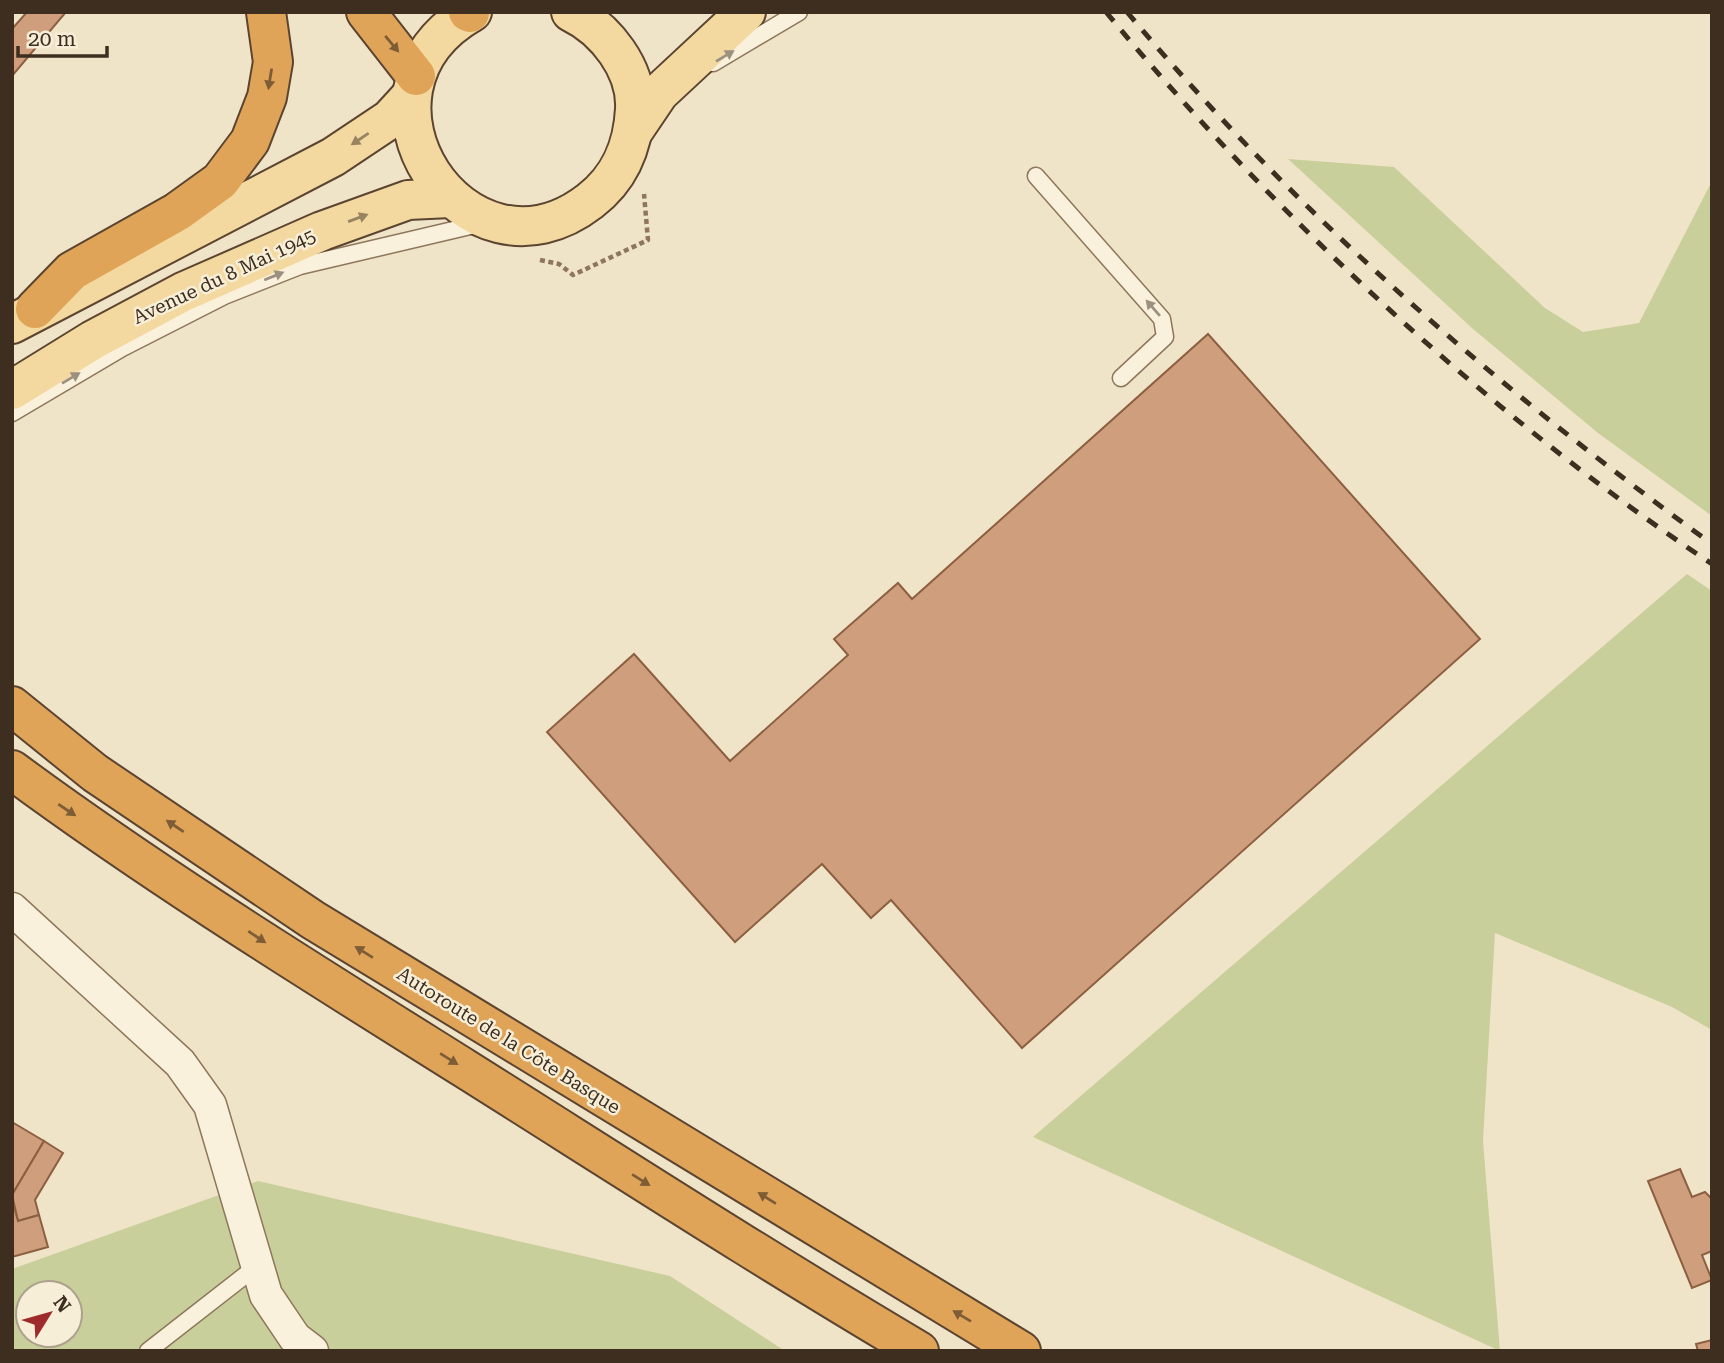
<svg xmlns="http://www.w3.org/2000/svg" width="1724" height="1363" font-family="'Roboto Serif',serif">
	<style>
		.green { fill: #c9cf9b; fill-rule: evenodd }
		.building { fill: #cf9f7d; stroke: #8d5f41; stroke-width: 2 }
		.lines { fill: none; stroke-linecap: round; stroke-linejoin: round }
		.service-casing { stroke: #8d765c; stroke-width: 19 }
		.minor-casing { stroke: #8d765c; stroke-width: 35 }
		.primary-casing { stroke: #5b4430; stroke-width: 42 }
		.motorway-casing { stroke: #5b4430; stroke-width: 42 }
		.path { stroke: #8d765c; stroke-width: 4.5; stroke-dasharray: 5 3.5; stroke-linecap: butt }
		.service { stroke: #faf1dc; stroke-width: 16 }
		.minor { stroke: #faf1dc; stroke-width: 32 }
		.primary { stroke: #f3d9a0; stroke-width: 38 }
		.motorway { stroke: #e0a458; stroke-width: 38 }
		.rail { stroke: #3d2e20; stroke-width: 5; stroke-dasharray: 12 12; stroke-linecap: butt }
		.oneway { fill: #7e5d36 }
		.oneway2 { fill: #9c907e }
		.oneway3 { fill: #988460 }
		.labels { text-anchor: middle; stroke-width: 5; stroke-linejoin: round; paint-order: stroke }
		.street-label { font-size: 19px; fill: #3d2e20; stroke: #f7eed8 }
	</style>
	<rect width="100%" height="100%" fill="#f0e4c8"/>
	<g class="green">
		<polygon points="1288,159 1394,167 1545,308 1583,332 1639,323 1712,181 1712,516 1598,433 1473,329"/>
		<polygon points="1687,574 1712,591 1712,1030 1672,1007 1495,933 1483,1141 1500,1351 1033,1137"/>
		<path d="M258,1181l412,95 115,75h-773v-82zM28,1293h42v42h-42z"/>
	</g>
	<g class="building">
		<polygon points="27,12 66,12 12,76 12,29"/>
		<polygon points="1208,334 1480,639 1022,1048 891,900 871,918 822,864 735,942 547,732 634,654 730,761 848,655 834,639 898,583 912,599"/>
		<polygon points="12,1122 44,1141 12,1195"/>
		<polygon points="44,1141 63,1153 35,1200 39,1215 18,1221 12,1195"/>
		<polygon points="1680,1169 1692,1197 1705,1192 1712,1199 1712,1251 1702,1255 1712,1280 1692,1288 1648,1181"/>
		<polygon points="12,1200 18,1221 39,1215 48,1247 12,1257"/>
		<polygon points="1712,1340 1712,1351 1698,1351 1696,1344"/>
	</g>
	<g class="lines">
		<g class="service-casing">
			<g id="service">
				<polyline points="713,63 799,12"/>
				<polyline points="1036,176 1162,319 1165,337 1121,378"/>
				<polyline points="12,413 122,348 224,296 300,266 483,223"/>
				<polyline points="148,1351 257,1266"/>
			</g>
		</g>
		<g class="minor-casing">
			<polyline id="minor" points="12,909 180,1063 210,1105 266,1295 295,1338 312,1351"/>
		</g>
		<g class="primary-casing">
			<g id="primary">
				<path d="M472,12c-142,81 -6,285 118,189 30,-23 43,-54 45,-92 2,-40 -29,-80 -64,-97"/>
				<polyline points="634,130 659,93 746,12"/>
				<polyline points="12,324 333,157 390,119 412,95"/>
				<polyline points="12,390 93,340 183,292 322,231 408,200 450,198"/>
			</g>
		</g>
		<g class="motorway-casing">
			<g id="motorway">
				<polyline points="366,12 416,76"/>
				<polyline points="468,12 470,13"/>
				<polyline points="35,309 72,271 177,212 220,181 250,141 267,97 273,62 266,12"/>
				<polyline points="12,706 95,773 313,920 1021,1351"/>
				<path d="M12,770c145,107 299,202 452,298 151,95 301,192 455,283"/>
			</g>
		</g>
		<polyline class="path" points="540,260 559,264 573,275 648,240 644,194"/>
		<use href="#service" class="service"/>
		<use href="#minor" class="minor"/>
		<use href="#primary" class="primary"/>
		<use href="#motorway" class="motorway"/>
		<g class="rail">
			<path d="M1106,12c169,205 384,404 606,552"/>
			<path d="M1127,12c171,204 370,376 585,532"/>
		</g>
	</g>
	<defs><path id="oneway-solid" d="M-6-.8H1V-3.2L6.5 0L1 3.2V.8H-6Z" transform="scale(1.75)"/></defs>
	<g class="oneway">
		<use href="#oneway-solid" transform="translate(392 44) rotate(50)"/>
		<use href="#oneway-solid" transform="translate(270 79) rotate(99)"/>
		<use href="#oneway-solid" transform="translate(67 810) rotate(34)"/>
		<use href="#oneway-solid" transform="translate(175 826) rotate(-146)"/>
		<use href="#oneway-solid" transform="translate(257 937) rotate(34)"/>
		<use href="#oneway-solid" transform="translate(364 952) rotate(-148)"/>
		<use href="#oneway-solid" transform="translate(449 1059) rotate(32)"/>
		<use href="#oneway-solid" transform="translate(641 1180) rotate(32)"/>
		<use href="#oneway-solid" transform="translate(767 1198) rotate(-148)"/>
		<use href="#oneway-solid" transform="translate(962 1316) rotate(-149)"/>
	</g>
	<g class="oneway2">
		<use href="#oneway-solid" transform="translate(725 56) rotate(-31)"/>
		<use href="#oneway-solid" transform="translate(274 276) rotate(-22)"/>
		<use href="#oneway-solid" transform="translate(1153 308) rotate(-131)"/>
		<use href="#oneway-solid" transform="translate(71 378) rotate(-31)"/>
	</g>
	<g class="oneway3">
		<use href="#oneway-solid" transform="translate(360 139) rotate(146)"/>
		<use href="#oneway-solid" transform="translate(358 218) rotate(-20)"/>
	</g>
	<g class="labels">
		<g class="street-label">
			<text transform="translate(224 276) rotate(-25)" y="7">Avenue du 8 Mai 1945</text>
			<text transform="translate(509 1040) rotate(32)" y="7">Autoroute de la Côte Basque</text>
		</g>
	</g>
	<rect width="1724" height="1363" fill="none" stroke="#3d2e20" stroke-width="28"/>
	<g transform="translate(49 1314) rotate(53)"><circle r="33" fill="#f7eed8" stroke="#ada18e" stroke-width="2"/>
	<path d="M0-5L12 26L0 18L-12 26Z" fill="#9e2a2b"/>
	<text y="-10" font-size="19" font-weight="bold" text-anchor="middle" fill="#3d2e20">N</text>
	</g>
	<path d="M18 46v10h89v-10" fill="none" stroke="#3d2e20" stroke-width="3.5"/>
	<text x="28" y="46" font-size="21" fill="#3d2e20" stroke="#f7eed8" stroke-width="5" paint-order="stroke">20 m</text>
</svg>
